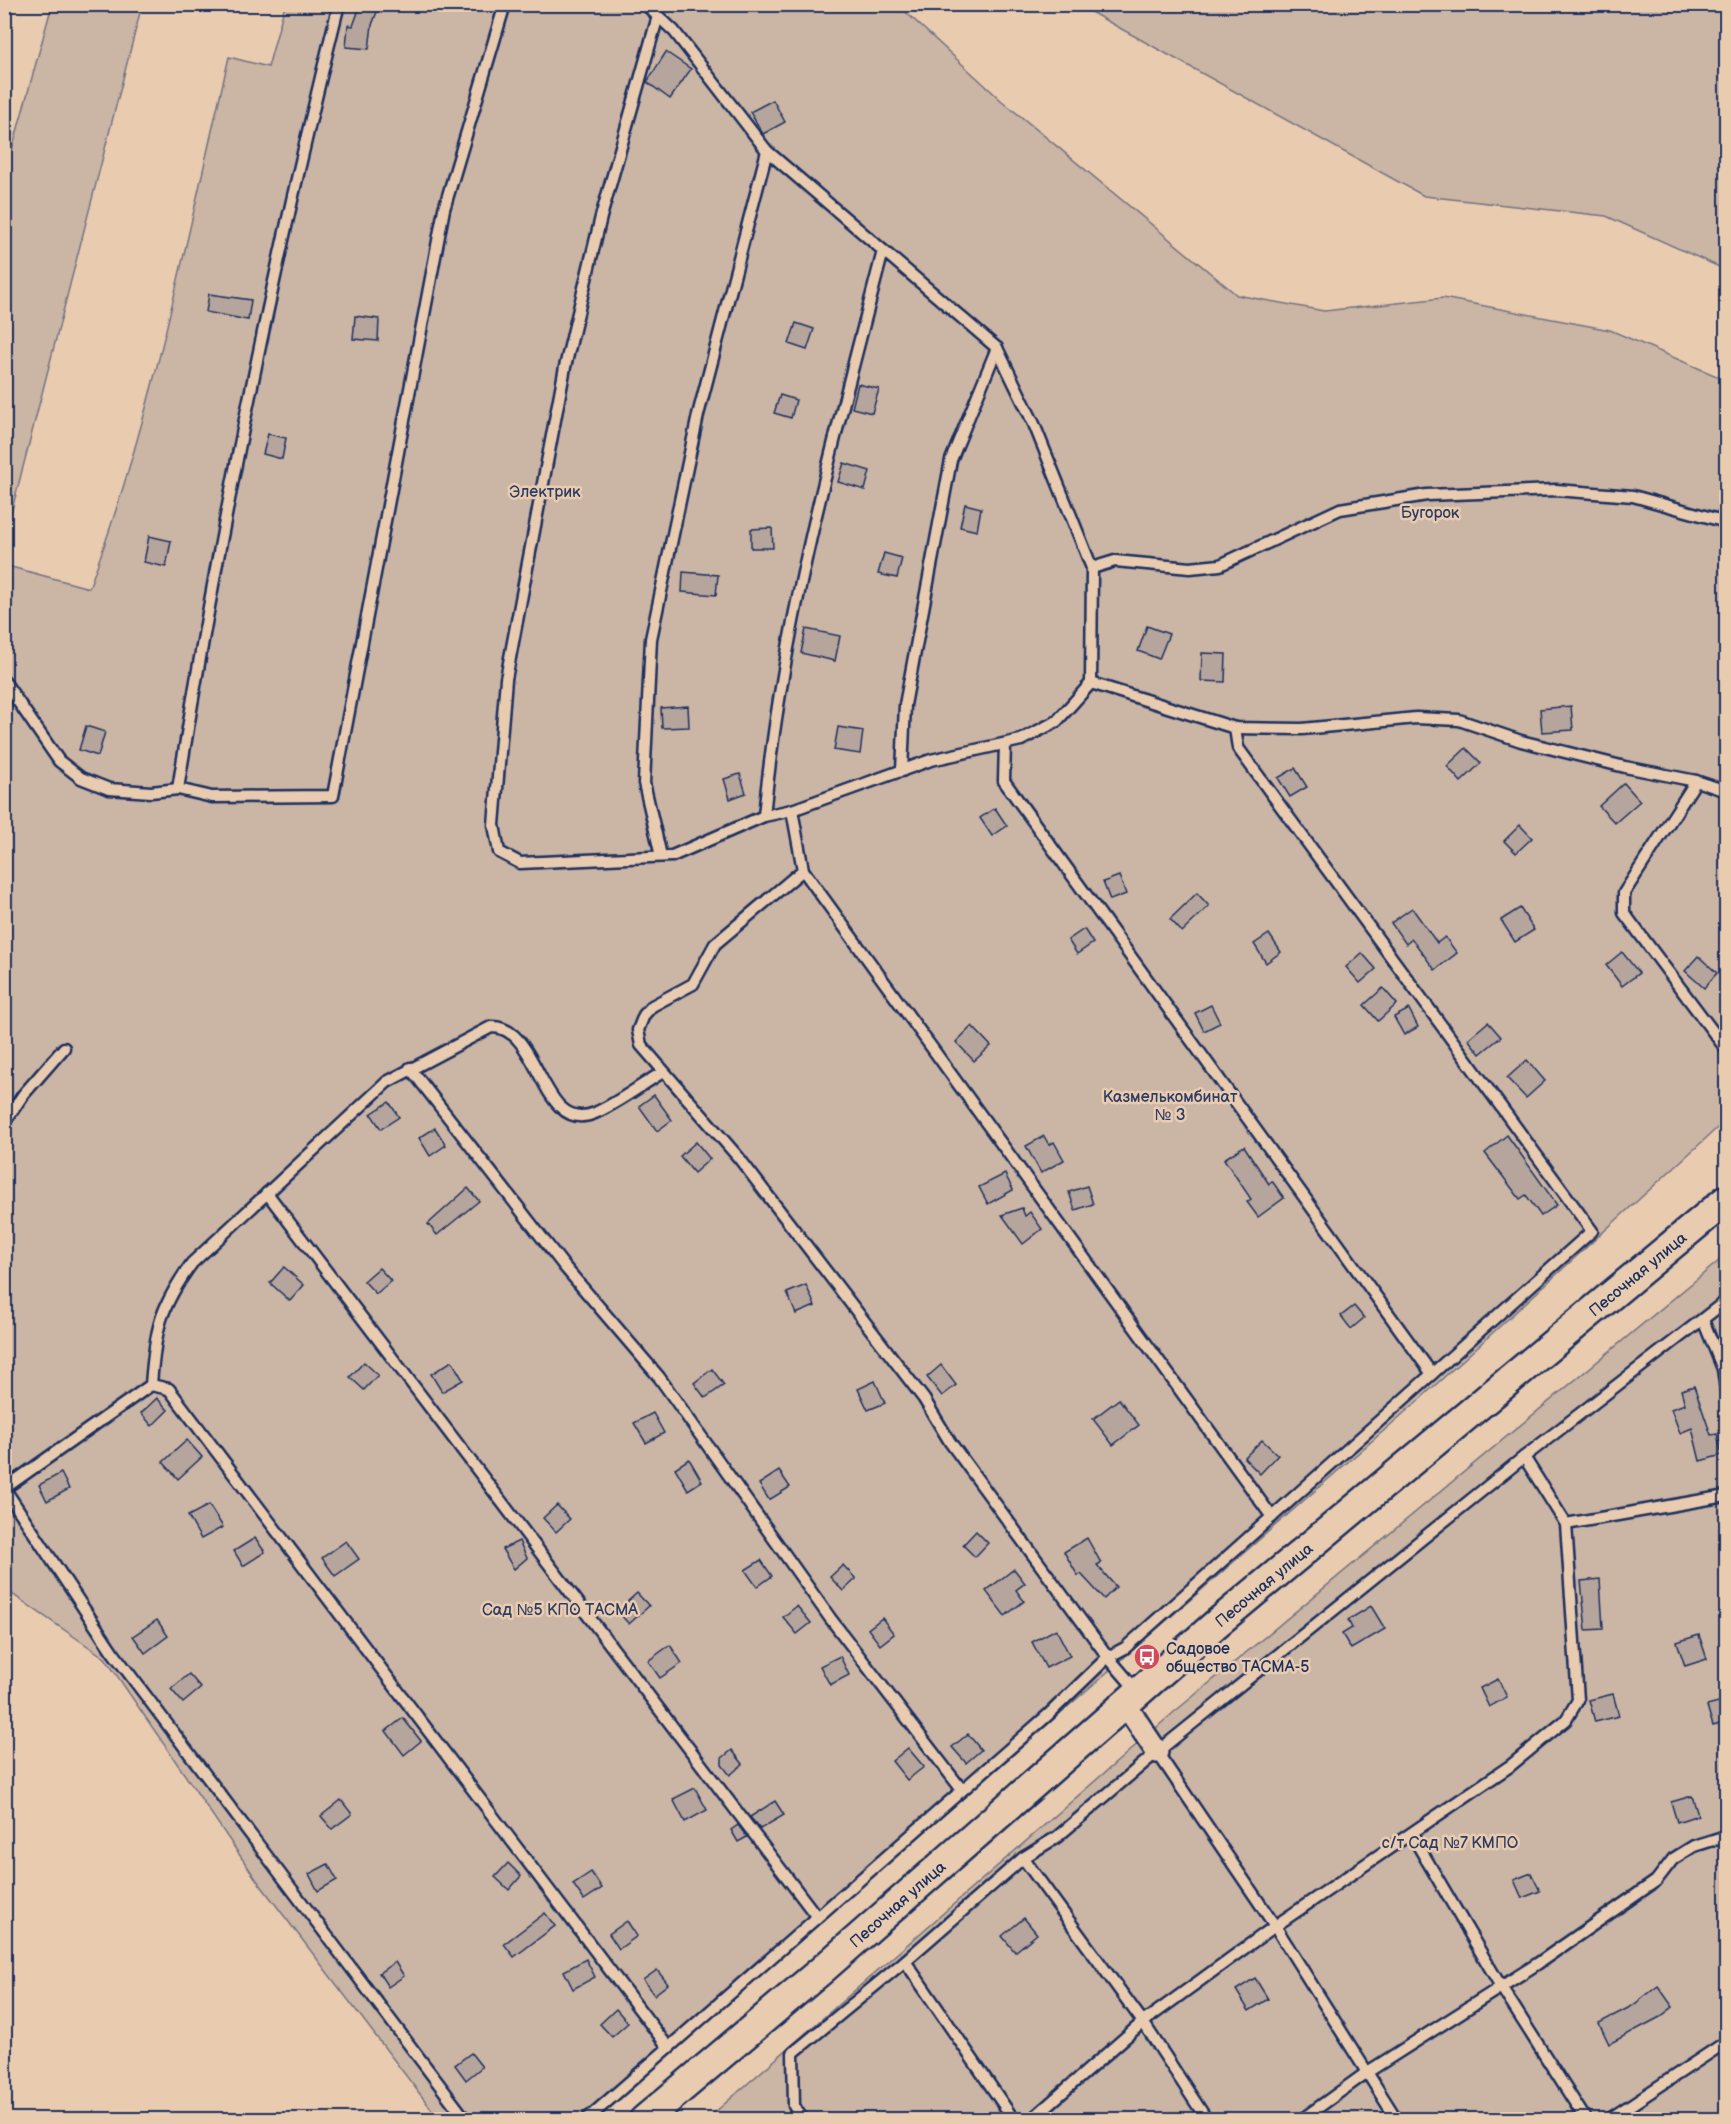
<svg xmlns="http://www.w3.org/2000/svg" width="1731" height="2124" font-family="'Balsamiq Sans',sans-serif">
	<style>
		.green { fill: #cbb5a4; stroke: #737281; stroke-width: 1.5 }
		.building { fill: #b6a59c; stroke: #1b2f5e; stroke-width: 1.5 }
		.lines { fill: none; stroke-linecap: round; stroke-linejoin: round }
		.service-casing { stroke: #1b2f5e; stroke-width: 15 }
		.minor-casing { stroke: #1b2f5e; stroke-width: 26 }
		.secondary-casing { stroke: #1b2f5e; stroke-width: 33 }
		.service { stroke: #e9ccb0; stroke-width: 10 }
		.minor { stroke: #e9ccb0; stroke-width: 21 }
		.secondary { stroke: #e9ccb0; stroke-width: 28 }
		.labels { text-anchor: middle; stroke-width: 5; stroke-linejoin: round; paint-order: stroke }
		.park-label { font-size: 16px; fill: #2d3c65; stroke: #e9ccb0 }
		.street-label { font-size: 16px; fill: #1b2f5e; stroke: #e9ccb0 }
		.poi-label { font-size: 16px; fill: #1b2f5e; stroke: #e9ccb0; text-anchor: start }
	</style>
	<rect width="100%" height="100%" fill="#e9ccb0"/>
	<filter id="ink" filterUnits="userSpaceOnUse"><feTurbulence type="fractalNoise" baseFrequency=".0167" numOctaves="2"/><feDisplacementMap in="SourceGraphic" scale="12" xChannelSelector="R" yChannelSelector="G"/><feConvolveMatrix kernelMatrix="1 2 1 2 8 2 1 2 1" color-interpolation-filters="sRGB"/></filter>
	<g filter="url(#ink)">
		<g class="green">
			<polygon points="52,5 142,5 5,537 5,175"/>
			<path d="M285,5h613l104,96 235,194 87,16 119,-13 167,32 116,50v740l-306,279 -824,720h-157l-183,-240 -151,-221 -100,-69 -1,-1024 85,23c64,-171 98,-353 140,-531l39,10z"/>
			<polygon points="1078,5 1726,5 1726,270 1606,216 1424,196"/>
			<polygon points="1726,1255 1726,2119 706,2120 1173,1713"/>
		</g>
		<g class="building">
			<polygon points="361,4 380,4 372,25 369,49 346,47 348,25 353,26"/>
			<polygon points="666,52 691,69 670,99 647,82"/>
			<polygon points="773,100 785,122 763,134 750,112"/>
			<polygon points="209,294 251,300 248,320 206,312"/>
			<polygon points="355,316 379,319 378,341 353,339"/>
			<polygon points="796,323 814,329 807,350 789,344"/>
			<polygon points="858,384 879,389 872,413 852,408"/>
			<polygon points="780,395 796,400 791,418 774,413"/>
			<polygon points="268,434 286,438 282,459 263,454"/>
			<polygon points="844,463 870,471 865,490 838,482"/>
			<polygon points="965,504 981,508 977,531 960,527"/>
			<polygon points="772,528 773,548 751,548 751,529"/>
			<polygon points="149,536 171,541 166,567 144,562"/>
			<polygon points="884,553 902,558 897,578 878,574"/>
			<polygon points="683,572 718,575 716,595 682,592"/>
			<polygon points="1147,626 1169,634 1159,659 1138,651"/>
			<polygon points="806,629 840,636 835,661 801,653"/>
			<polygon points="1202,653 1226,654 1225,682 1201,681"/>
			<polygon points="688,706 689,727 662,728 661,708"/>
			<polygon points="1571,706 1573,730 1542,732 1540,709"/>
			<polygon points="86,726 105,732 98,756 79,750"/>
			<polygon points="838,727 863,731 860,754 834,750"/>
			<polygon points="1466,748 1481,763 1461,782 1447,766"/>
			<polygon points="1295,768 1307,787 1290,797 1278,778"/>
			<polygon points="740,774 746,793 730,799 724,779"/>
			<polygon points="1624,783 1640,801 1615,823 1599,806"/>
			<polygon points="995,808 1007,826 992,836 980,818"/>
			<polygon points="1520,825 1532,838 1516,853 1504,841"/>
			<polygon points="1119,876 1126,894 1110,900 1103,882"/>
			<polygon points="1197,893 1209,906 1182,932 1170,919"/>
			<polygon points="1412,908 1437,943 1445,937 1457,953 1435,970 1412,939 1406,944 1391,923"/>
			<polygon points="1520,908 1534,930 1515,942 1501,920"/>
			<polygon points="1084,929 1093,943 1077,954 1068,940"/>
			<polygon points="1269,934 1281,952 1266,963 1254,944"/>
			<polygon points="1622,952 1639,973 1622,986 1606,965"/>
			<polygon points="1362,953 1376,969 1360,983 1346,967"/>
			<polygon points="1698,956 1717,973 1704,988 1685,971"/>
			<polygon points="1383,988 1397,1004 1378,1021 1364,1005"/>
			<polygon points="1211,1005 1220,1023 1204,1031 1195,1013"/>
			<polygon points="1409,1009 1418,1027 1404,1035 1394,1017"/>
			<polygon points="1488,1022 1501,1037 1480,1054 1468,1039"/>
			<polygon points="972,1026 991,1046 974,1061 956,1042"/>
			<polygon points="1527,1060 1545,1081 1526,1098 1507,1078"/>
			<polygon points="654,1095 672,1120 657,1131 639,1106"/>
			<polygon points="389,1102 399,1117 381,1129 371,1114"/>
			<polygon points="435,1128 446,1145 430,1156 419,1138"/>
			<polygon points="1507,1135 1557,1205 1541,1216 1526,1195 1520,1199 1485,1153"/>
			<polygon points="1044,1136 1049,1145 1054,1142 1064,1160 1041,1173 1026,1146"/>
			<polygon points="696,1142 710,1159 694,1173 680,1156"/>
			<polygon points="1244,1146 1269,1184 1272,1181 1284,1198 1258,1217 1247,1202 1251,1199 1224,1159"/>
			<polygon points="1005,1174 1013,1190 988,1204 979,1187"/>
			<polygon points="1087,1186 1093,1204 1075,1210 1069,1192"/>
			<polygon points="468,1188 479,1201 437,1235 428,1224"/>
			<polygon points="1022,1208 1025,1216 1030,1212 1042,1229 1023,1244 1002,1215"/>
			<polygon points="284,1267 304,1285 290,1301 270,1283"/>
			<polygon points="379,1268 391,1281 376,1294 364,1281"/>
			<polygon points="806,1285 815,1306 796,1314 787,1293"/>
			<polygon points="1354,1306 1364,1318 1351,1329 1341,1316"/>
			<polygon points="452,1361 463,1380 442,1392 431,1374"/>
			<polygon points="364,1362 378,1375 364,1390 350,1377"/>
			<polygon points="941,1365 956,1385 942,1396 927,1377"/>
			<polygon points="712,1369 724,1385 705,1398 694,1383"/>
			<polygon points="875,1381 885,1403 868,1410 858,1389"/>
			<polygon points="1694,1386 1711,1435 1717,1434 1722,1455 1700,1461 1692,1428 1680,1433 1671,1409 1685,1404 1681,1390"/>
			<polygon points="157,1398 168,1410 152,1426 141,1413"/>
			<polygon points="1119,1399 1139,1425 1113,1445 1093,1419"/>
			<polygon points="653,1413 664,1433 646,1443 634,1423"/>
			<polygon points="187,1440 202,1457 178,1479 163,1462"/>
			<polygon points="1262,1440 1278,1455 1260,1474 1244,1458"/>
			<polygon points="689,1459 702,1481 688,1490 675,1468"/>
			<polygon points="779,1471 790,1487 769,1500 759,1484"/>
			<polygon points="61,1473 69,1489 47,1501 39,1485"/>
			<polygon points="209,1505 223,1527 201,1539 188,1516"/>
			<polygon points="557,1505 570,1519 556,1532 543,1518"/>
			<polygon points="976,1531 988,1543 975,1557 963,1545"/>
			<polygon points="255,1538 265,1552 243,1566 234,1551"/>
			<polygon points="1087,1538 1101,1563 1097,1565 1116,1587 1104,1599 1081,1574 1078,1576 1064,1552"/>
			<polygon points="346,1541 359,1559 335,1576 322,1558"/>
			<polygon points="519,1541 527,1558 514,1569 502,1549"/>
			<polygon points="761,1560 772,1576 757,1587 745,1570"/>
			<polygon points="843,1565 856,1579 843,1591 830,1577"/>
			<polygon points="1014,1569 1025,1583 1016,1590 1024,1601 1005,1616 986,1591"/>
			<polygon points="1600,1579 1603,1629 1586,1630 1581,1581"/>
			<polygon points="637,1593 649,1606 629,1624 617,1611"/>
			<polygon points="797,1606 811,1623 797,1634 783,1617"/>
			<polygon points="1371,1606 1385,1629 1351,1649 1342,1634 1352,1628 1348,1620"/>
			<polygon points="882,1618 894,1634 880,1645 868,1629"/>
			<polygon points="157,1620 168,1636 145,1653 133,1636"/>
			<polygon points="1056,1629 1070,1656 1046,1668 1032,1642"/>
			<polygon points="1699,1635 1707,1659 1685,1666 1677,1642"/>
			<polygon points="670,1645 682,1663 660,1678 648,1661"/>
			<polygon points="840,1656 849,1675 830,1685 820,1666"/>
			<polygon points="189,1674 201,1688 183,1703 171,1689"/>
			<polygon points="1498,1679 1507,1697 1489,1707 1480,1688"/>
			<polygon points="1613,1694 1619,1716 1595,1722 1589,1700"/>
			<polygon points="1726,1701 1726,1722 1713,1726 1707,1706"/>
			<polygon points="403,1718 421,1741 404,1755 386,1731"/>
			<polygon points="968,1734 981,1750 966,1763 952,1747"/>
			<polygon points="908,1748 924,1767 907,1780 892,1761"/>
			<polygon points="732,1750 743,1764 730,1775 722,1765 722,1758"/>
			<polygon points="695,1788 707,1810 685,1822 673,1799"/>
			<polygon points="1692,1796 1698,1815 1677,1822 1671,1802"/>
			<polygon points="341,1800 352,1814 332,1829 321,1816"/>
			<polygon points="775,1801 784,1815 760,1829 750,1817"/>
			<polygon points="738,1825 747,1837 738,1842 731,1830"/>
			<polygon points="508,1863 521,1876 509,1890 495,1877"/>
			<polygon points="328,1864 337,1880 318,1891 309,1874"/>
			<polygon points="591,1872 602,1888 584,1900 573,1884"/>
			<polygon points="1531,1873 1540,1891 1522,1898 1514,1880"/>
			<polygon points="545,1913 555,1926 514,1957 504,1944"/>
			<polygon points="1024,1918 1037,1934 1015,1952 1002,1936"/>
			<polygon points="627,1921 637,1936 619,1949 609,1934"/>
			<polygon points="586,1959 595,1977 573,1989 564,1971"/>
			<polygon points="395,1962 404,1976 388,1987 379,1973"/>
			<polygon points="657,1970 668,1984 654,1995 643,1980"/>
			<polygon points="1255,1978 1268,1999 1249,2011 1236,1990"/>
			<polygon points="1658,1986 1673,2007 1660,2017 1609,2044 1599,2023 1632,2006"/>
			<polygon points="616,2009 628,2023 612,2037 600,2024"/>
			<polygon points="471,2053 482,2067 466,2080 455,2065"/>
		</g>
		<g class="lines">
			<g class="service-casing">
				<g id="service">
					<polyline points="645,4 674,31 767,151 997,348 1034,424 1092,568 1115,561 1190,568 1220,565 1340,509 1427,495 1556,490 1633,496 1726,522"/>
					<polyline points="658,16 601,217 565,367 506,679 494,825 499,852 520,863 672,856 764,816 792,810 931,760 1021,740 1057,721 1091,683 1092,568"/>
					<polyline points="4,681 59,761 81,778 109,789 151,792 178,789 212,797 333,796 444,209 505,4"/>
					<polyline points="1091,683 1235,728 1302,729 1416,718 1459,720 1521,741 1625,767 1696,781 1726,791"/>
					<polyline points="1005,744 1004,781 1432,1374"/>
					<polyline points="902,771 905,705 951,460 997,348"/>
					<polyline points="1696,781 1624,893 1624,913 1726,1049"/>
					<path d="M178,789c42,-263 96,-526 161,-785"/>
					<polyline points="792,810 803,870 715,944 693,984 652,1006 644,1015 638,1030 641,1045 739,1158 924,1399 950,1442 1108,1657 1138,1692"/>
					<path d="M764,816c18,-192 71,-379 119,-565"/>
					<polyline points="661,856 644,783 651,639 698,415 767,151"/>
					<polyline points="803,870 1272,1517"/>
					<polyline points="410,1068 564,1266 659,1377 830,1618 962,1790"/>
					<polyline points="4,1123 23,1095 64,1048"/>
					<polyline points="267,1193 817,1917"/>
					<polyline points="1703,1320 1723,1369 1726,1390"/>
					<polyline points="151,1385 169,1389 668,2047"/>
					<polyline points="4,1488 112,1651 466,2120"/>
					<path d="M5,1488l146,-103c4,-54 8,-77 41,-122l195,-181 104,-55c50,-2 49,109 104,86 23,-10 46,-28 68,-41"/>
					<polyline points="1566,1524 1726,1496"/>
					<polyline points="1412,1835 1500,1985 1586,2120"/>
					<polyline points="1023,1858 1143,2022 1207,2120"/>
					<polyline points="905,1961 1014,2120"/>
					<polyline points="586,2120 1048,1715 1108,1657 1125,1648 1592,1231 1238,748 1235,728"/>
					<polyline points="803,2120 794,2106 793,2053 905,1961 1023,1858 1057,1837 1157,1752"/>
					<polyline points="1031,2120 1143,2022 1275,1926 1510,1766 1566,1720 1578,1700 1566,1524 1524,1457"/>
					<polyline points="1301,2120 1366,2073 1537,1964 1656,1881 1673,1859 1694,1846 1726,1836"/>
					<polyline points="1397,2120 1275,1926 1157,1752 1524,1457 1726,1301"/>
					<polyline points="1608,2120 1726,2042"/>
				</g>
			</g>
			<g class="minor-casing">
				<polyline id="minor" points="1125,1704 1157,1752"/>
			</g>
			<g class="secondary-casing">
				<g id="secondary">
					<path id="s1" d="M644,2120l179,-151 393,-345 510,-424"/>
				</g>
			</g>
			<use href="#service" class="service"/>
			<use href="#minor" class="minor"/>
			<use href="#secondary" class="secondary"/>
		</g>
	</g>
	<defs>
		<g id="bus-disc" transform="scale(1.35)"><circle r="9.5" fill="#d1495b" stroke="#e9ccb0"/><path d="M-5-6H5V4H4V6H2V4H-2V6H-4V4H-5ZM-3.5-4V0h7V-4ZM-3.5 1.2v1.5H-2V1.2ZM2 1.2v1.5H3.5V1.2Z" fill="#fff"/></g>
	</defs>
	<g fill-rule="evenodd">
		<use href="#bus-disc" x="1147" y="1657"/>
	</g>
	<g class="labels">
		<g class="park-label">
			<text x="545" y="497">Электрик</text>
			<text x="1430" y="518">Бугорок</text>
			<text x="1170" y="1102">Казмелькомбинат<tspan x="1170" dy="18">№ 3</tspan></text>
			<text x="560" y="1615">Сад №5 КПО ТАСМА</text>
			<text x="1450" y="1848">с/т Сад №7 КМПО</text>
		</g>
		<g class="street-label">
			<text dy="6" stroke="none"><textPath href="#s1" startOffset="1305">Песочная улица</textPath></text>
			<text dy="6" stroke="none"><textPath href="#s1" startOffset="819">Песочная улица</textPath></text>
			<text dy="6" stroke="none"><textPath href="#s1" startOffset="333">Песочная улица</textPath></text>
		</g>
		<g class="poi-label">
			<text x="1166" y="1654">Садовое<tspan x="1166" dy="18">общество ТАСМА-5</tspan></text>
		</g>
	</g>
	<rect width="1731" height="2124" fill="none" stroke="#e9ccb0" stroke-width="24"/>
	<rect x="12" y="12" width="1707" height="2100" fill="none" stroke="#1b2f5e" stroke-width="2" filter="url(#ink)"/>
</svg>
